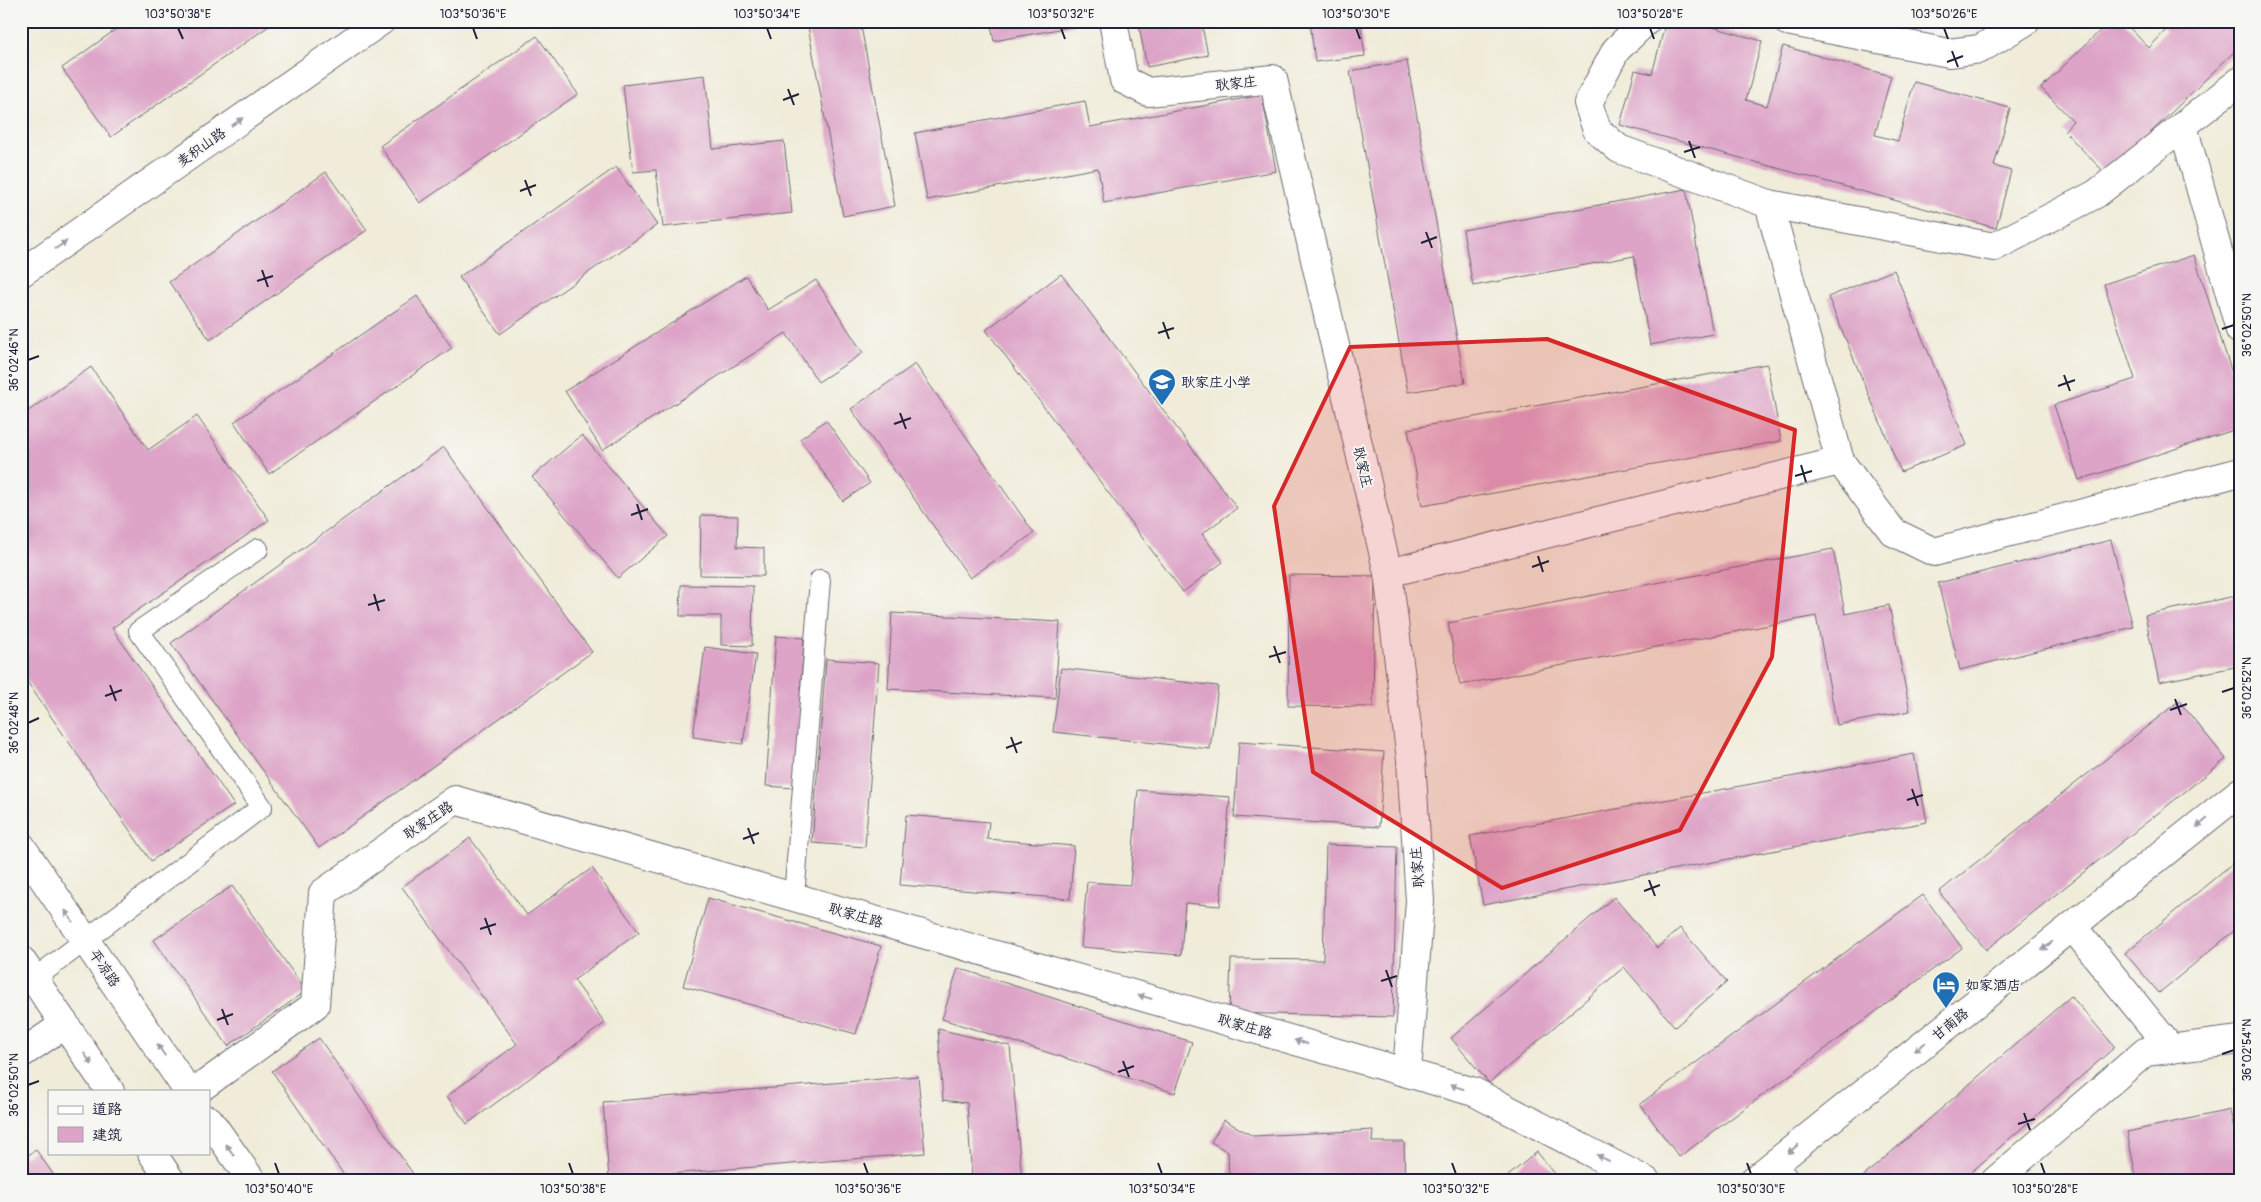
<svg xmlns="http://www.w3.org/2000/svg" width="2261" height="1202" font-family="Pangolin,'LXGW WenKai TC',sans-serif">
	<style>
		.building { fill: #dda4c7 }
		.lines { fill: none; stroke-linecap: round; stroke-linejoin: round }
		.service-casing { stroke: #6a6972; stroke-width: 22 }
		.pedestrian-casing { stroke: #6a6972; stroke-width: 30 }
		.minor-casing { stroke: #6a6972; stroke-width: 30 }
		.tertiary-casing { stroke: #6a6972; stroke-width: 30 }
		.service { stroke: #fff; stroke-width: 20 }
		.pedestrian { stroke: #fff; stroke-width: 28 }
		.minor { stroke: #fff; stroke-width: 28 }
		.tertiary { stroke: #fff; stroke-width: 28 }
		.oneway { fill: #9c9ca7 }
		.marked { fill: #d62828; fill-opacity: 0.2; stroke: #d62828; stroke-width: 4; stroke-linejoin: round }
		.ticks { fill: none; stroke: #22223b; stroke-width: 2 }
		.labels { text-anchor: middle; stroke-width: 4; stroke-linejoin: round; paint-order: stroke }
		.street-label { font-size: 14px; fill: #22223b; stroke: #f6f6f2 }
		.poi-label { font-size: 14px; fill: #22223b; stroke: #f6f6f2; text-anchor: start }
		.neatline { fill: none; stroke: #22223b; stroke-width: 2 }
		.ticks-label { font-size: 12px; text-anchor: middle; fill: #22223b }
	</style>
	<rect width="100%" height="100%" fill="#f6f6f2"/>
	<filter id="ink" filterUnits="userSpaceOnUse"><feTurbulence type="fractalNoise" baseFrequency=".02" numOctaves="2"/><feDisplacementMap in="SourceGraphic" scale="10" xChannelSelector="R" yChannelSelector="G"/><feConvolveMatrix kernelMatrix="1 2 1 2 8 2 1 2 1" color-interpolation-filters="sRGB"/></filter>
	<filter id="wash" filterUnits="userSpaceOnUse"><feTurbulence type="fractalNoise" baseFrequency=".0096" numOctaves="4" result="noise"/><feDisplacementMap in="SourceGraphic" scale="20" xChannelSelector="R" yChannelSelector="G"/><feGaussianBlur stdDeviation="1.12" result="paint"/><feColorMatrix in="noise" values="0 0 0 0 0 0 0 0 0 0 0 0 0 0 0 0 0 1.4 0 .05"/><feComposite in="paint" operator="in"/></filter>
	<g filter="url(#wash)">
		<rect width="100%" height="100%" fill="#f0ecd9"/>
		<g id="blocks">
			<g class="building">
				<polygon points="109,21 276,21 111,137 62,68 115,30"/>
				<polygon points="807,21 860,21 895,206 843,216"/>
				<polygon points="990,21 1074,21 1075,26 994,41"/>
				<polygon points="1138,21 1201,21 1208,55 1147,67"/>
				<polygon points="1310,21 1360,21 1365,56 1315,62"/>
				<polygon points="1666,21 1691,21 1762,41 1746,100 1767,106 1783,46 1891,76 1875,135 1898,141 1914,82 2010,108 1994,166 2011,171 1996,228 1620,125 1635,70 1652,74"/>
				<polygon points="2110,21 2123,21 2149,48 2166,30 2158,21 2240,21 2240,46 2107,175 2064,131 2073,121 2041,88"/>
				<polygon points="537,36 578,94 420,203 380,146"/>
				<polygon points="1407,61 1465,383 1408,392 1350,71"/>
				<polygon points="705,75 713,149 784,141 792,213 663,227 656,170 633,172 623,85"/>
				<polygon points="1262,95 1276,171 1104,203 1098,168 927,200 915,133 1085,101 1090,127"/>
				<polygon points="616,167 657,225 500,334 459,277"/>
				<polygon points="326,172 367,230 210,340 169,282"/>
				<polygon points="1686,189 1713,334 1650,345 1634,256 1473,286 1463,230"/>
				<polygon points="2194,255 2240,398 2240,428 2079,480 2054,405 2135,379 2104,284"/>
				<polygon points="1894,270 1967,445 1901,472 1828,297"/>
				<polygon points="1061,274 1237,508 1202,534 1223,562 1183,592 986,330"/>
				<polygon points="746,276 768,310 816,280 863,353 818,382 786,333 602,450 565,391"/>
				<polygon points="417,296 452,348 269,474 234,422"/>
				<polygon points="915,364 1034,533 970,578 851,409"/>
				<polygon points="1767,364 1781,441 1422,506 1408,429"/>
				<polygon points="91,367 148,450 197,416 269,520 112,628 234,805 151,861 21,673 21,416"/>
				<polygon points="826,420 870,483 843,501 800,439"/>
				<polygon points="582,435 668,536 618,578 532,477"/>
				<polygon points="444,447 592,652 319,848 171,643"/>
				<polygon points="701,515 738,516 737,547 764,548 764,576 700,575"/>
				<polygon points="2111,540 2133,627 1960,670 1938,583"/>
				<polygon points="1833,549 1845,614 1889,605 1910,711 1837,725 1816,616 1460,685 1448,623"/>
				<polygon points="1289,575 1375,576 1373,707 1288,706"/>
				<polygon points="681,585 753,586 752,646 721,645 721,616 680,616"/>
				<polygon points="2240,595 2240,666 2159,682 2145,615"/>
				<polygon points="892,613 1060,622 1055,698 888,689"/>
				<polygon points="776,636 804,638 794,788 766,786"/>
				<polygon points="705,647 756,654 743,744 693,737"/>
				<polygon points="826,659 879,663 865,847 812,843"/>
				<polygon points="1061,668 1218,686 1210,749 1053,732"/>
				<polygon points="2179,701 2226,759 1986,950 1939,892"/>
				<polygon points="1239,742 1384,752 1379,827 1234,817"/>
				<polygon points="1914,754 1927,822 1483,905 1470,836"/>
				<polygon points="1138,790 1230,797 1220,906 1185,903 1181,955 1081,947 1087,882 1130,885"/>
				<polygon points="906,815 989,822 987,839 1074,846 1070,899 900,885"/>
				<polygon points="470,838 527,915 592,868 639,932 574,980 605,1023 467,1124 447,1096 517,1044 402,887"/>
				<polygon points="1326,845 1397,847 1393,1017 1229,1013 1231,959 1323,960"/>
				<polygon points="2240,857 2240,926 2159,993 2125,953"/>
				<polygon points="232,886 306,991 228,1046 154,940"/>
				<polygon points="1923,895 1962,948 1679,1157 1640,1104"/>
				<polygon points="1614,897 1657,948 1680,928 1727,982 1675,1027 1624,967 1489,1083 1451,1038"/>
				<polygon points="708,898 881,946 856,1034 683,986"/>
				<polygon points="958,968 1192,1042 1175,1093 942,1019"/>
				<polygon points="2071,996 2115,1047 1961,1181 1858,1181"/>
				<polygon points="938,1029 1010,1046 1022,1181 972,1181 967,1103 943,1100"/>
				<polygon points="319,1038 418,1181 348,1181 272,1071"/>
				<polygon points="918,1076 925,1153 609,1179 603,1102"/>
				<polygon points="2240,1088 2240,1117 2239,1117 2233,1090"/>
				<polygon points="2230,1110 2240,1158 2240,1181 2137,1181 2127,1132"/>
				<polygon points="1224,1120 1253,1136 1373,1130 1372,1142 1404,1142 1405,1181 1229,1181 1228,1152 1211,1142"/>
				<polygon points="21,1149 25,1157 36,1150 58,1181 21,1181"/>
				<polygon points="1537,1152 1561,1181 1502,1181"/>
				<polygon points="2101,1177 2102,1181 2088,1181 2088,1180"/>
			</g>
		</g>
	</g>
	<g filter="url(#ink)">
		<use href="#blocks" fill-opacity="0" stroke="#6a6972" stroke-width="1"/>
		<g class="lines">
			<g class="service-casing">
				<g id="service">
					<polyline points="794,897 820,580"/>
					<polyline points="34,979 262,807 139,631 258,549"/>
				</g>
			</g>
			<g class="pedestrian-casing">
				<polyline id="pedestrian" points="21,1054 65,1024"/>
			</g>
			<g class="minor-casing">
				<g id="minor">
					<polyline points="1113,21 1124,80 1148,92 1273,79 1388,573 1411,760 1420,901 1407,1072"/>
					<polyline points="1787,21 1949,53 1980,49 2026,21"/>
					<polyline points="2183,126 2240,330"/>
					<polyline points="1769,204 1994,247 2096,194 2240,81"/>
					<polyline points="1840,461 1893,532 1934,552 2240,472"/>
					<polyline points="1388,573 1840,461 1769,204 1619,149 1597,130 1588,103 1616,50 1646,21"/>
					<polyline points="2072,926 2171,1049"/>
					<polyline points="196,1091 315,1005 323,893 455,800 1474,1092 1646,1181"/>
					<polyline points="1772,1166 1785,1181"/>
					<polyline points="1995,1181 2145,1052 2240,1040"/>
				</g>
			</g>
			<g class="tertiary-casing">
				<g id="tertiary">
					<polyline points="21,273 381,21"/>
					<polyline points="21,846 188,1091"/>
					<polyline points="21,960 110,1091"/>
					<polyline points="209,1120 252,1181"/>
					<polyline points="152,1153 171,1181"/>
					<polyline points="1753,1181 2240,792"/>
				</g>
			</g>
			<use href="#service" class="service"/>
			<use href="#pedestrian" class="pedestrian"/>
			<use href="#minor" class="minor"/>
			<use href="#tertiary" class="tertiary"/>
		</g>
		<defs><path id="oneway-solid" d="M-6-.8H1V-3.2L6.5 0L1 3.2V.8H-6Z" transform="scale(1.25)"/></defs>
		<g class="oneway">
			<use href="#oneway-solid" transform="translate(237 122) rotate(-35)"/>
			<use href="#oneway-solid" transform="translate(61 245) rotate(-35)"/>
			<use href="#oneway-solid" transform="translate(2202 823) rotate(141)"/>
			<use href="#oneway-solid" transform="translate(69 916) rotate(-124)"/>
			<use href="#oneway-solid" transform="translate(2047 946) rotate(141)"/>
			<use href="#oneway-solid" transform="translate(1145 997) rotate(-164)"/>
			<use href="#oneway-solid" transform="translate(1301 1042) rotate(-164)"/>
			<use href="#oneway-solid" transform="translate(1920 1047) rotate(141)"/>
			<use href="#oneway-solid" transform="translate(161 1050) rotate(-124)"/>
			<use href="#oneway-solid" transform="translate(88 1059) rotate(56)"/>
			<use href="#oneway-solid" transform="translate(1457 1087) rotate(-163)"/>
			<use href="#oneway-solid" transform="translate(1793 1149) rotate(141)"/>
			<use href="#oneway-solid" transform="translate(230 1150) rotate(-125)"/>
			<use href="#oneway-solid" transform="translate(1603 1158) rotate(-153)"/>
		</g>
	</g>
	<path class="marked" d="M1547,339l248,91 -23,227 -92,173 -178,58 -189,-116 -39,-266 76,-159z"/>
	<path class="ticks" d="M178,28l5,11M473,28l4,11M767,28l4,11M1061,28l4,11M1356,28l4,11M1650,28l4,11M1944,28l4,11M1952,51l6,16M1947,62l16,-6M788,89l6,16M783,100l16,-6M1689,141l6,17M1684,152l16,-5M525,180l6,16M520,191l16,-6M1426,232l6,16M1421,243l16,-6M262,270l6,17M257,281l16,-5M1163,322l6,17M2222,329l12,-4M1158,333l16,-5M28,360l11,-4M2064,375l6,16M2058,386l17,-6M900,413l6,16M894,424l17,-6M1801,465l5,17M1795,476l17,-5M637,504l5,16M631,515l17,-6M1538,556l5,16M1532,567l17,-6M374,594l5,17M368,605l17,-5M1274,646l6,17M1269,657l17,-5M110,685l6,16M2222,692l12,-4M105,696l17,-6M2175,699l6,16M2170,710l17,-6M28,723l11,-5M1011,737l6,16M1006,748l16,-6M1912,789l6,17M1907,800l16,-5M748,828l6,16M743,839l16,-6M1649,880l6,16M1644,891l16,-6M485,918l6,17M480,929l16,-5M1386,970l6,17M1381,981l16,-5M222,1009l6,16M217,1020l16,-6M2222,1054l12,-4M1123,1061l6,16M1118,1072l16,-6M28,1085l11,-4M2024,1113l6,17M2018,1124l17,-5M275,1163l4,11M569,1163l4,11M864,1163l4,11M1158,1163l4,11M1452,1163l4,11M1747,1163l4,11M2041,1163l4,11"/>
	<defs>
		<g id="school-pin" transform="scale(1.4375)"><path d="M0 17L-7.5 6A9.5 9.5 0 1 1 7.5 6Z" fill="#1f6fb2" stroke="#f6f6f2"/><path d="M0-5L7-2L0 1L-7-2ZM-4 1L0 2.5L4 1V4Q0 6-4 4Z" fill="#fff"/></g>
		<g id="hotel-pin" transform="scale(1.4375)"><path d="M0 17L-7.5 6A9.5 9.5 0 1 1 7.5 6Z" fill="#1f6fb2" stroke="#f6f6f2"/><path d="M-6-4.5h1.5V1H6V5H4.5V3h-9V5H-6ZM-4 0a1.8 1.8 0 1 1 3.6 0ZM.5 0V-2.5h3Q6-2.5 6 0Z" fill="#fff"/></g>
	</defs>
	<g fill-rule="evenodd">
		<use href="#school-pin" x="1162" y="382"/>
		<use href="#hotel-pin" x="1946" y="985"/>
	</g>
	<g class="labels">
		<g class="street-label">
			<text transform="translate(1236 83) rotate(-6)" y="5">耿家庄</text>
			<text transform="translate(201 147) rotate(-35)" y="5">麦积山路</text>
			<text transform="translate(1363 467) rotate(77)" y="5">耿家庄</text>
			<text transform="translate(428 820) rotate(-34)" y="5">耿家庄路</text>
			<text transform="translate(1417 867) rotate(-94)" y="5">耿家庄</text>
			<text transform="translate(856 915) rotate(16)" y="5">耿家庄路</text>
			<text transform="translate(105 968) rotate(56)" y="5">平凉路</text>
			<text transform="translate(1950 1024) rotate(-39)" y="5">甘南路</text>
			<text transform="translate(1245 1026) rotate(16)" y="5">耿家庄路</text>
		</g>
		<g class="poi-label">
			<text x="1181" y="387">耿家庄小学</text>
			<text x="1965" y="990">如家酒店</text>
		</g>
	</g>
	<rect width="2261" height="1202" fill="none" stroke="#f6f6f2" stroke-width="55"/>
	<rect x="48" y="1090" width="162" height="65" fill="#f6f6f2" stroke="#a1a1a9"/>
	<rect x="58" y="1106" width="25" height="8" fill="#ffffff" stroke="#a1a1a9"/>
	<text x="92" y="1114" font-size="15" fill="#22223b">道路</text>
	<rect x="58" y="1127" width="25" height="15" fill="#dda4c7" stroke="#a1a1a9"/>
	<text x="92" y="1140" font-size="15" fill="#22223b">建筑</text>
	<rect x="28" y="28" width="2206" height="1146" class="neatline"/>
	<g class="ticks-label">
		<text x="178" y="18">103°50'38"E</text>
		<text x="473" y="18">103°50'36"E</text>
		<text x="767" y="18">103°50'34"E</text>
		<text x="1061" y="18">103°50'32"E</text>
		<text x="1356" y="18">103°50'30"E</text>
		<text x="1650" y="18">103°50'28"E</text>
		<text x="1944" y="18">103°50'26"E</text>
		<text transform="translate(2247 325) rotate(-90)" y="4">36°02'50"N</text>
		<text transform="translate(14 360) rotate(-90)" y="4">36°02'46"N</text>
		<text transform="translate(2247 688) rotate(-90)" y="4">36°02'52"N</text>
		<text transform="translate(14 723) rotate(-90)" y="4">36°02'48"N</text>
		<text transform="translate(2247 1050) rotate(-90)" y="4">36°02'54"N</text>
		<text transform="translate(14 1085) rotate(-90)" y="4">36°02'50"N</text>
		<text x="279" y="1193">103°50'40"E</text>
		<text x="573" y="1193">103°50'38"E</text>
		<text x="868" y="1193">103°50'36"E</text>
		<text x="1162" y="1193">103°50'34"E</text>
		<text x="1456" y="1193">103°50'32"E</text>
		<text x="1751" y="1193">103°50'30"E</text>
		<text x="2045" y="1193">103°50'28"E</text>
	</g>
</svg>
